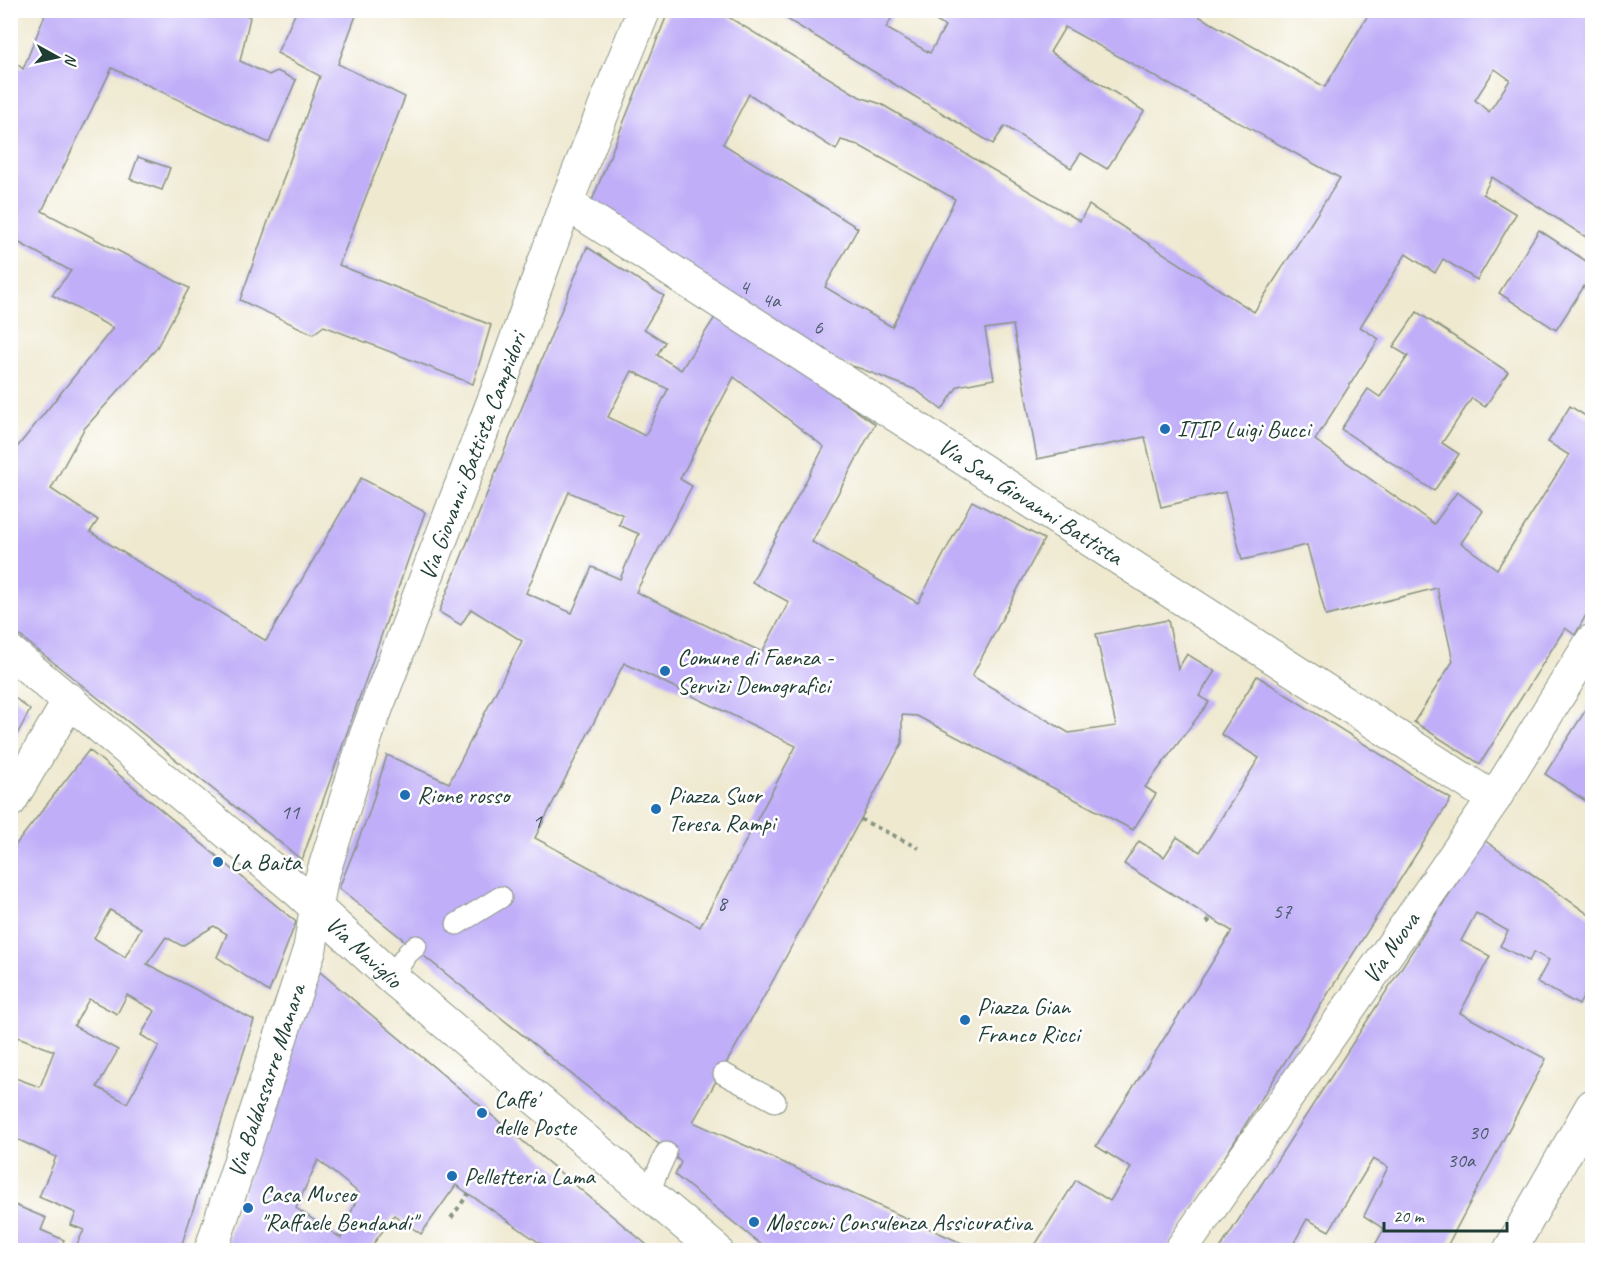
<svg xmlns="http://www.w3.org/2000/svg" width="1603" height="1261" font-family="Caveat,sans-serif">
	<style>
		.building { fill: #c0aef8; fill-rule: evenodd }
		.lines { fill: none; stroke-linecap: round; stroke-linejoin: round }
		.service-casing { stroke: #879382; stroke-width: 23 }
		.minor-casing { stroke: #879382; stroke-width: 35 }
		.path { stroke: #879382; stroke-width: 4; stroke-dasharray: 4.5 4.5; stroke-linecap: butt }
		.service { stroke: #fff; stroke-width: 21 }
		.minor { stroke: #fff; stroke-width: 33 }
		.poi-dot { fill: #1f6fb2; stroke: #fff; stroke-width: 2 }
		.labels { text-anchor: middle; stroke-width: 5; stroke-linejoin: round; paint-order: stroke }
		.number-label { font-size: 21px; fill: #475965 }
		.poi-label { font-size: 24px; fill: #1f3d34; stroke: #fff; text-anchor: start }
		.street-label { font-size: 24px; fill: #1f3d34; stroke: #fff }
	</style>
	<rect width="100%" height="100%" fill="#fff"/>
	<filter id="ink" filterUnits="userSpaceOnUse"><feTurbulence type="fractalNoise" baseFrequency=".0167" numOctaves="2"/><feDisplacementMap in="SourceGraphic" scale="12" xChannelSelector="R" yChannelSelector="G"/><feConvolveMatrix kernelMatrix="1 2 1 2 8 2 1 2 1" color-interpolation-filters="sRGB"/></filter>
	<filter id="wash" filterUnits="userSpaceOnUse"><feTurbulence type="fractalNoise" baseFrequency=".008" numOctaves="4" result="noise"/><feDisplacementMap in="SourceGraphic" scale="24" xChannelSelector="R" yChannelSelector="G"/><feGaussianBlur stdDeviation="1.35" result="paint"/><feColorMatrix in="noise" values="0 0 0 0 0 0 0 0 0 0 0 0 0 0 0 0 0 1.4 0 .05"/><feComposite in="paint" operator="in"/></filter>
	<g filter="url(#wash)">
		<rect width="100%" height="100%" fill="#efe9d0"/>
		<g id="blocks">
			<g class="building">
				<polygon points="47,10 238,10 250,17 240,61 269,75 277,71 296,80 269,143 112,68 42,211 189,288 156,349 84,429 51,489 98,520 90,532 266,641 361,478 425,512 302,860 10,628 10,456 113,328 52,295 71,271 14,240 10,244 10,58 23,69"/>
				<polygon points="297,10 358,10 338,64 405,97 339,265 491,325 473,384 324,326 313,334 240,300 320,76 277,53"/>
				<path d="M669,10h48l143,87 21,7 199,117 9,-16 165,107 86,-134 -275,-151 -15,25 94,59 -37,58 -26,-16 -10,15 -66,-42 -12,18 -221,-134h124l-10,18 44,25 15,-27 -29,-16h272l137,77 46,-77h221v231l-100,-64 -9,17 33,20 -39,66 -34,-21 -8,14 -29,-19 -46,73 19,12 -64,101 119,84 23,-32 26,19 -22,32 36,26 72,-114 -21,-13 22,-36 22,14v184l-17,31 -10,-7 -85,136 -66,-42 39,-61 -16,-73 -111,28 -19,-71 -65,15 -17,-68 -64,15 -16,-70 -108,22 -24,-134 -28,4 9,50 -36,7 -16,24 -26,-20 -57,-22 -26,-7 -244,-153zM1495,69l15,11 -21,32 -14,-12zM749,94l87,56 5,-10 17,5 97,54 -63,128 -67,-40 33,-59 -135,-84z"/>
				<polygon points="138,157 170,168 162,190 130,179"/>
				<polygon points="1539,230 1592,265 1592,274 1556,330 1499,293"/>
				<path d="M587,247l77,49 -20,33 21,13 -8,13 24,15 36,-56 158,110 -63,118 106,61 54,-102 72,38 -72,137 97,57 47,-7 -20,-92 72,-14 10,49 9,-15 28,17 -16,25 10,6 -64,85 11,7 -23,36 -216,-114 -15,-1v28l-132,243 -77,136 284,128h-209l-93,-75 6,-13 -342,-274 30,-75 18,-58 62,28 73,-142 -51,-32 -10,16 -22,-13zM632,371l36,18 -23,47 -37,-19zM734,377l90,70 -72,135 37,20 -27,50 -126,-60 56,-106 -12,-7zM569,492l54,23 -4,10 20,9 -19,45 -28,-12 -20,46 -46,-20zM624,663l172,83 -96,181 -165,-89z"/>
				<polygon points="1417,312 1508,372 1485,407 1472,398 1442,443 1459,454 1434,491 1341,429 1368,389 1380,397 1408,356 1393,347"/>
				<polygon points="1257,676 1451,799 1166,1250 1032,1250 1076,1180 1110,1201 1131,1168 1096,1146 1232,931 1124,864 1139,841 1164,857 1177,837 1200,852 1259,758 1221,734"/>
				<polygon points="10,694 30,710 10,748"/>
				<polygon points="1592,700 1592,805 1545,774"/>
				<path d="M89,750l207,172 -27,70 -52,-35 10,-23 -13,-8 -32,20 -16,-9 -19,27 107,56 -74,230h-99l-6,-2 9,-18 -13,-5 5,-12 -37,-16 17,-40 -46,-21v-60l30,11 14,-36 -36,-14 -8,19v-204zM110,910l31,18 -16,29 -31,-19zM127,995l28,16 -14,24 18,11 -32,57 -30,-16 21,-37 -44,-24 15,-27 28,15z"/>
				<polygon points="1484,840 1592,917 1592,980 1579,1005 1537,982 1549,960 1534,952 1529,961 1500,946 1508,931 1476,913 1461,941 1490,956 1460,1013 1546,1059 1445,1250 1372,1250 1384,1229 1364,1216 1388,1167 1373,1159 1329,1231 1307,1219 1290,1250 1219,1250"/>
				<path d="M320,972l333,278h-111l2,-4 -88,-61 -35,49 -27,-19 -25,35h-144l45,-148zM318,1160l41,33 -18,45 -45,-30z"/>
				<polygon points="10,1203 46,1218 41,1230 64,1240 60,1250 10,1250"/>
			</g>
		</g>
	</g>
	<g filter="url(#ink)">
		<use href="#blocks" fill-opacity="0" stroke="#879382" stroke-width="1.5"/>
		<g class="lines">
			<g class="service-casing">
				<g id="service">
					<polyline points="457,924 501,897"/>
					<polyline points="391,977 408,953 416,946"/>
					<polyline points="724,1074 775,1101"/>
					<polyline points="648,1193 666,1153"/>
				</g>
			</g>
			<g class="minor-casing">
				<g id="minor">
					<path id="s1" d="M566,203l928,596"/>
					<path id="s2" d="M10,652l287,238 94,87 325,273"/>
					<polyline points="10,801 70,700"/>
					<path id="s3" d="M211,1250l99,-302 11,-68 46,-147 136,-357 63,-173 78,-193"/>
					<path id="s4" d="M1181,1250l313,-451 98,-158"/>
					<polyline points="1510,1250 1592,1106"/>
				</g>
			</g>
			<g class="path">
				<polyline points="860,819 919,848"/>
				<polyline points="1207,923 1211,918"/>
				<polyline points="451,1218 469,1193"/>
			</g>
			<use href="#service" class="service"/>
			<use href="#minor" class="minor"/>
		</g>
	</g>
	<g class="poi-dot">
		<circle cx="1165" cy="429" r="6"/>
		<circle cx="665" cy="671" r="6"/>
		<circle cx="405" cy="795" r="6"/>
		<circle cx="656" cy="809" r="6"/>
		<circle cx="218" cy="862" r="6"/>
		<circle cx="965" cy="1020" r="6"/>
		<circle cx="482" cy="1113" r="6"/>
		<circle cx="452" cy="1176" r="6"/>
		<circle cx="248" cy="1208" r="6"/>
		<circle cx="754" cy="1222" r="6"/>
	</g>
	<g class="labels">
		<g class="number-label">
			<text x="744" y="294">4</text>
			<text x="771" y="307">4a</text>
			<text x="818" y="334">6</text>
			<text x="290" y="819">11</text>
			<text x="537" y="828">1</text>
			<text x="722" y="910">8</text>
			<text x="1282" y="918">57</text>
			<text x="1478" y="1139">30</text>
			<text x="1461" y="1167">30a</text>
		</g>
		<g class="poi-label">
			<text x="1177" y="437">ITIP Luigi Bucci</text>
			<text x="677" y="665">Comune di Faenza -<tspan x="677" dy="28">Servizi Demografici</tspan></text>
			<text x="417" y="803">Rione rosso</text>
			<text x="668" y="803">Piazza Suor<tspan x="668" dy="28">Teresa Rampi</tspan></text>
			<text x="230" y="870">La Baita</text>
			<text x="977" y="1014">Piazza Gian<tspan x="977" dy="28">Franco Ricci</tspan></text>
			<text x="494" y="1107">Caffe'<tspan x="494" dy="28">delle Poste</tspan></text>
			<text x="464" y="1184">Pelletteria Lama</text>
			<text x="260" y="1202">Casa Museo<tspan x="260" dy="28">"Raffaele Bendandi"</tspan></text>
			<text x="766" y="1230">Mosconi Consulenza Assicurativa</text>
		</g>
		<g class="street-label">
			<text dy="8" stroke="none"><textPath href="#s3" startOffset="837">Via Giovanni Battista Campidori</textPath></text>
			<text dy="8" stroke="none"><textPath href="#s1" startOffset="552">Via San Giovanni Battista</textPath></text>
			<text dy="8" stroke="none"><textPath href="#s4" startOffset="368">Via Nuova</textPath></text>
			<text dy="8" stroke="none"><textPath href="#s2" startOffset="464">Via Naviglio</textPath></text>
			<text dy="8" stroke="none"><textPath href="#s3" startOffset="178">Via Baldassarre Manara</textPath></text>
		</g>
	</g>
	<rect width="1603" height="1261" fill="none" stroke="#fff" stroke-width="36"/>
	<g transform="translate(57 57) rotate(98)" stroke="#ffffff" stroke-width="4.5" paint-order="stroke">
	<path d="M0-4.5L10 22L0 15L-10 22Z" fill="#1f3d34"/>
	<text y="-9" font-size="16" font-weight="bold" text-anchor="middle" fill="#1f3d34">N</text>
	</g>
	<path d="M1384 1222v9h123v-9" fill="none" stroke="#1f3d34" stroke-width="3"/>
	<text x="1393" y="1222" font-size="18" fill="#1f3d34" stroke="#ffffff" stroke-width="4.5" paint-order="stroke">20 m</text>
</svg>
